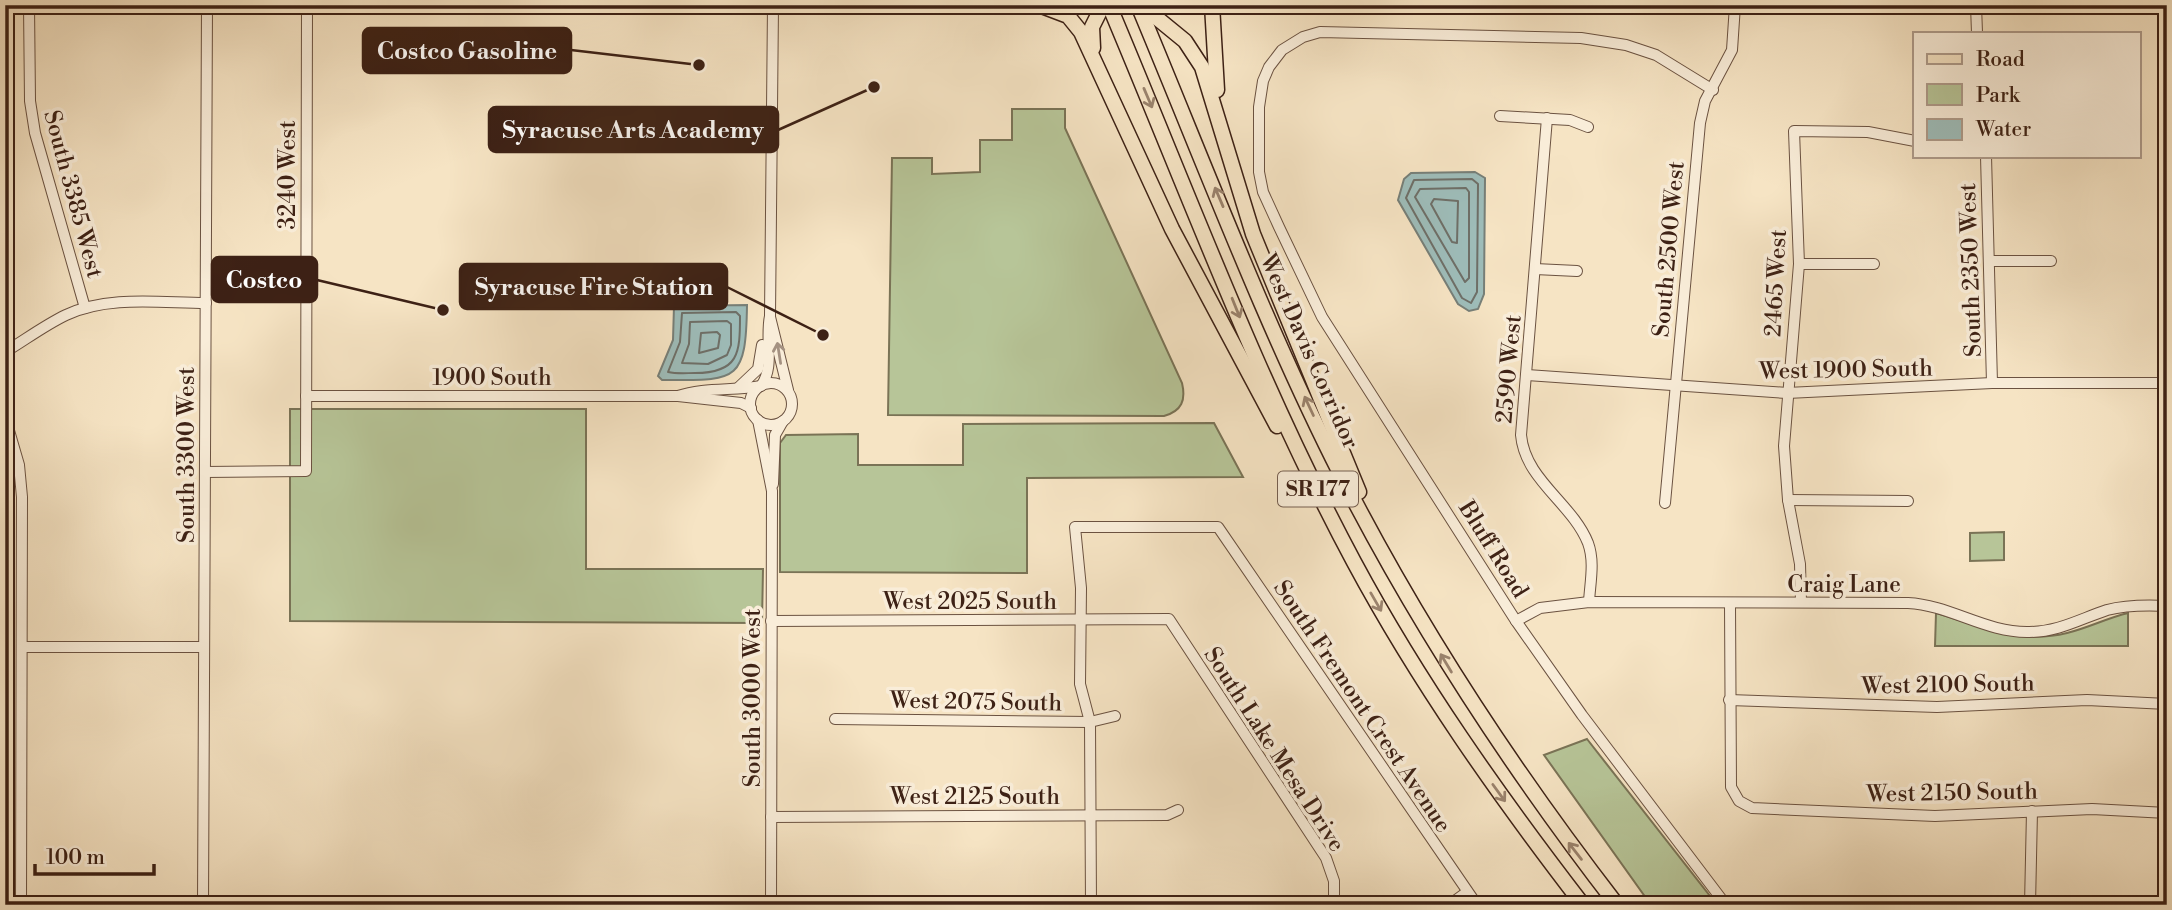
<svg xmlns="http://www.w3.org/2000/svg" width="2172" height="910" font-family="'Libre Bodoni',serif">
	<style>
		.green { fill: #b7c598; stroke: #7a7356; stroke-width: 2 }
		.water { fill: #9ebdba; stroke: #777f78; stroke-width: 2 }
		.lines { fill: none; stroke-linecap: round; stroke-linejoin: round }
		.shore { stroke: #6e6f68; stroke-width: 2 }
		.minor-casing { stroke: #6b5241; stroke-width: 12 }
		.major-casing { stroke: #3d2115; stroke-width: 15 }
		.highway-casing { stroke: #3d2115; stroke-width: 17 }
		.minor { stroke: #f9edd9; stroke-width: 10 }
		.major { stroke: #f6e4c4; stroke-width: 12 }
		.highway { stroke: #f6e4c4; stroke-width: 14 }
		.oneway { stroke: #9a826c }
		.oneway2 { stroke: #a49181 }
		.labels { text-anchor: middle; stroke-width: 7; stroke-linejoin: round; paint-order: stroke }
		.shield { fill: #f9edd9; stroke: #755e50; stroke-width: 2 }
		.shield-label { font-size: 21px; font-weight: bold; fill: #3d2115 }
		.street-label { font-size: 23px; fill: #3d2115; stroke: #f9edd9 }
		.leader { fill: none; stroke: #3d2115; stroke-width: 2.5 }
		.callout-dot { fill: #3d2115; stroke: #f9edd9; stroke-width: 2.5 }
		.callout { fill: #3d2115; stroke: #3d2115; stroke-width: 2.5 }
		.callout-label { font-size: 24px; text-anchor: middle; font-weight: bold; fill: #fff }
	</style>
	<rect width="100%" height="100%" fill="#f6e4c4"/>
	<filter id="stains"><feTurbulence type="fractalNoise" baseFrequency=".00286" numOctaves="4"/><feColorMatrix values="0 0 0 0 .2 0 0 0 0 .09 0 0 0 0 .02 0 0 0 .5 -.17"/></filter>
	<radialGradient id="worn" r=".72"><stop offset=".6" stop-color="#630" stop-opacity="0"/><stop offset="1" stop-color="#630" stop-opacity=".3"/></radialGradient>
	<g class="green">
		<path d="M1012,109h53v19l117,255c4,17 0,28 -18,33l-276,-1 4,-257h40v16l48,-2v-32h32z"/>
		<polygon points="290,409 586,409 586,569 763,569 762,623 290,621"/>
		<polygon points="1214,423 1243,477 1027,478 1027,573 780,572 780,443 786,435 858,434 858,465 963,465 963,424"/>
		<polygon points="2004,532 2004,560 1970,561 1970,533"/>
		<path d="M1936,613c45,13 82,32 131,20 21,-5 40,-15 61,-20v33h-193z"/>
		<polygon points="1587,739 1717,905 1651,905 1544,755"/>
	</g>
	<g class="water">
		<polygon points="1475,172 1485,178 1484,294 1478,309 1469,311 1458,304 1398,200 1404,179 1411,173"/>
		<path d="M747,305c-1,79 -11,75 -85,75l-4,-4 15,-36 1,-34z"/>
	</g>
	<g class="lines">
		<g class="shore">
			<polygon points="1472,179 1478,184 1477,292 1471,303 1462,298 1406,198 1414,180"/>
			<polygon points="1466,188 1469,192 1469,278 1465,282 1415,197 1420,189"/>
			<polygon points="1434,199 1458,201 1457,243 1452,242 1431,204"/>
			<path d="M736,312l4,4c0,37 -1,57 -45,57 -9,0 -18,1 -27,-1l12,-30 2,-29z"/>
			<polygon points="727,321 731,324 731,345 727,355 708,364 682,363 689,344 690,322"/>
			<polygon points="717,332 720,335 718,348 699,353 701,333"/>
		</g>
		<g class="minor-casing">
			<g id="minor">
				<polyline points="29,5 30,101 35,133 85,308"/>
				<polyline points="1976,5 1977,33"/>
				<polyline points="1713,90 1656,55 1626,45 1581,38 1320,32 1303,37 1282,50 1269,67 1263,81 1259,107 1259,172 1263,192 1279,227 1322,317 1516,621 1582,715 1726,905"/>
				<polyline points="1500,116 1570,120 1588,127"/>
				<path d="M1547,118l-26,317c4,45 51,68 67,108 7,19 2,40 1,59"/>
				<polyline points="1986,156 1992,383"/>
				<polyline points="2167,230 2167,311"/>
				<polyline points="1990,261 2051,261"/>
				<polyline points="1799,264 1874,264"/>
				<polyline points="1535,269 1577,271"/>
				<polyline points="770,317 788,390"/>
				<path d="M5,352c20,-12 40,-27 61,-37 42,-20 95,-12 140,-12"/>
				<polyline points="1527,375 1787,393 1992,383 2167,383"/>
				<circle cx="771" cy="404" r="21"/>
				<polyline points="739,387 758,369 762,345"/>
				<polyline points="306,396 678,396 741,403 751,408"/>
				<path d="M678,396c26,-9 56,-5 83,-10 14,-19 4,-47 9,-70l3,-311"/>
				<polyline points="5,417 19,465 22,497 21,905"/>
				<polyline points="758,420 772,491 771,905"/>
				<polyline points="205,472 306,471 307,5"/>
				<polyline points="773,484 775,435 783,421"/>
				<polyline points="1788,500 1908,501"/>
				<polyline points="1665,503 1700,123 1705,101 1732,50 1735,5"/>
				<polyline points="1801,602 1800,564 1788,500 1784,446 1799,264 1794,131 1868,132 1915,141"/>
				<polyline points="1730,604 1731,787 1739,801 1752,808 1935,816 2092,809 2167,813"/>
				<polyline points="771,621 1169,619 1326,858 1334,881 1334,905"/>
				<path d="M1516,621l24,-13 49,-6 319,1c42,2 78,30 121,29 29,0 51,-13 78,-22 19,-5 41,-5 60,-4"/>
				<polyline points="22,647 204,647"/>
				<polyline points="1729,700 1937,707 2087,700 2167,704"/>
				<polyline points="835,719 1090,722 1115,716"/>
				<polyline points="771,817 1167,815 1178,810"/>
				<polyline points="203,905 207,5"/>
				<polyline points="1091,905 1090,722 1080,684 1081,588 1075,527 1218,527 1477,905"/>
				<polyline points="1449,905 1467,892"/>
				<polyline points="2030,905 2032,811"/>
			</g>
		</g>
		<g class="major-casing">
			<polyline id="major" points="2023,5 2167,6"/>
		</g>
		<g class="highway-casing">
			<g id="highway">
				<polyline points="1039,5 1068,16 1081,32 1172,229 1277,426"/>
				<path d="M1109,5c79,187 149,378 245,557 65,121 145,234 229,343"/>
				<path d="M1138,5c65,155 126,318 202,468 78,153 171,295 277,432"/>
				<polyline points="1141,5 1185,41 1202,67 1253,234 1359,492"/>
				<polyline points="1212,5 1217,90"/>
				<polyline points="1093,48 1092,27 1103,5"/>
			</g>
		</g>
		<use href="#minor" class="minor"/>
		<use href="#major" class="major"/>
		<use href="#highway" class="highway"/>
	</g>
	<defs><path id="oneway-shaft" d="M-6 0H5M1.5-3L5.5 0L1.5 3" fill="none" stroke-width="1.6" stroke-linecap="round" stroke-linejoin="round" transform="scale(1.75)"/></defs>
	<g class="oneway">
		<use href="#oneway-shaft" transform="translate(1148 98) rotate(67)"/>
		<use href="#oneway-shaft" transform="translate(1219 197) rotate(-113)"/>
		<use href="#oneway-shaft" transform="translate(1236 308) rotate(68)"/>
		<use href="#oneway-shaft" transform="translate(1309 406) rotate(-115)"/>
		<use href="#oneway-shaft" transform="translate(1376 602) rotate(60)"/>
		<use href="#oneway-shaft" transform="translate(1446 663) rotate(-121)"/>
		<use href="#oneway-shaft" transform="translate(1499 793) rotate(54)"/>
		<use href="#oneway-shaft" transform="translate(1575 851) rotate(-128)"/>
	</g>
	<use class="oneway2" href="#oneway-shaft" transform="translate(779 353) rotate(-99)"/>
	<g class="labels">
		<rect class="shield" x="1278" y="471.5" width="80" height="35" rx="5"/>
		<g class="shield-label">
			<text x="1318" y="496">SR 177</text>
		</g>
		<g class="street-label">
			<text transform="translate(287 175) rotate(-90)" y="8">3240 West</text>
			<text transform="translate(74 194) rotate(75)" y="8">South 3385 West</text>
			<text transform="translate(1668 249) rotate(-85)" y="8">South 2500 West</text>
			<text transform="translate(1970 270) rotate(-92)" y="8">South 2350 West</text>
			<text transform="translate(1775 283) rotate(-87)" y="8">2465 West</text>
			<text transform="translate(1310 351) rotate(66)" y="8">West Davis Corridor</text>
			<text transform="translate(1508 369) rotate(-85)" y="8">2590 West</text>
			<text transform="translate(1846 369) rotate(-1)" y="8">West 1900 South</text>
			<text x="492" y="385">1900 South</text>
			<text transform="translate(186 455) rotate(-90)" y="8">South 3300 West</text>
			<text transform="translate(1494 549) rotate(58)" y="8">Bluff Road</text>
			<text x="1844" y="592">Craig Lane</text>
			<text x="970" y="609">West 2025 South</text>
			<text transform="translate(1948 684) rotate(-1)" y="8">West 2100 South</text>
			<text transform="translate(752 698) rotate(-90)" y="8">South 3000 West</text>
			<text transform="translate(976 701) rotate(1)" y="8">West 2075 South</text>
			<text transform="translate(1363 706) rotate(56)" y="8">South Fremont Crest Avenue</text>
			<text transform="translate(1275 749) rotate(57)" y="8">South Lake Mesa Drive</text>
			<text transform="translate(1952 792) rotate(-1)" y="8">West 2150 South</text>
			<text x="975" y="804">West 2125 South</text>
		</g>
	</g>
	<path class="leader" d="M699 65L571 50M874 87L778 130M443 310L317 280M823 335L727 287"/>
	<g class="callout-dot">
		<circle cx="699" cy="65" r="7"/>
		<circle cx="874" cy="87" r="7"/>
		<circle cx="443" cy="310" r="7"/>
		<circle cx="823" cy="335" r="7"/>
	</g>
	<g class="callout">
		<rect x="363" y="28" width="208" height="45" rx="7"/>
		<rect x="489" y="107" width="289" height="45" rx="7"/>
		<rect x="212" y="257" width="105" height="45" rx="7"/>
		<rect x="460" y="264" width="267" height="45" rx="7"/>
	</g>
	<g class="callout-label">
		<text x="467" y="59">Costco Gasoline</text>
		<text x="633" y="138">Syracuse Arts Academy</text>
		<text x="264" y="288">Costco</text>
		<text x="594" y="295">Syracuse Fire Station</text>
	</g>
	<rect width="2172" height="910" fill="none" stroke="#f6e4c4" stroke-width="28"/>
	<rect x="7" y="7" width="2158" height="896" fill="none" stroke="#3d2115" stroke-width="3.5"/>
	<rect x="14" y="14" width="2144" height="882" fill="none" stroke="#3d2115" stroke-width="2"/>
	<rect x="1913" y="32" width="228" height="126" fill="#f9edd9" stroke="#ae9b8b" stroke-width="2"/>
	<rect x="1927" y="54" width="35" height="10" fill="#f6e4c4" stroke="#ae9b8b" stroke-width="2"/>
	<text x="1976" y="66" font-size="21" fill="#3d2115">Road</text>
	<rect x="1927" y="84" width="35" height="21" fill="#b7c598" stroke="#ae9b8b" stroke-width="2"/>
	<text x="1976" y="102" font-size="21" fill="#3d2115">Park</text>
	<rect x="1927" y="119" width="35" height="21" fill="#9ebdba" stroke="#ae9b8b" stroke-width="2"/>
	<text x="1976" y="136" font-size="21" fill="#3d2115">Water</text>
	<path d="M35 864v10h119v-10" fill="none" stroke="#3d2115" stroke-width="3.5"/>
	<text x="46" y="864" font-size="21" fill="#3d2115" stroke="#f9edd9" stroke-width="5" paint-order="stroke">100 m</text>
	<rect width="100%" height="100%" filter="url(#stains)"/>
	<rect width="100%" height="100%" fill="url(#worn)"/>
</svg>
